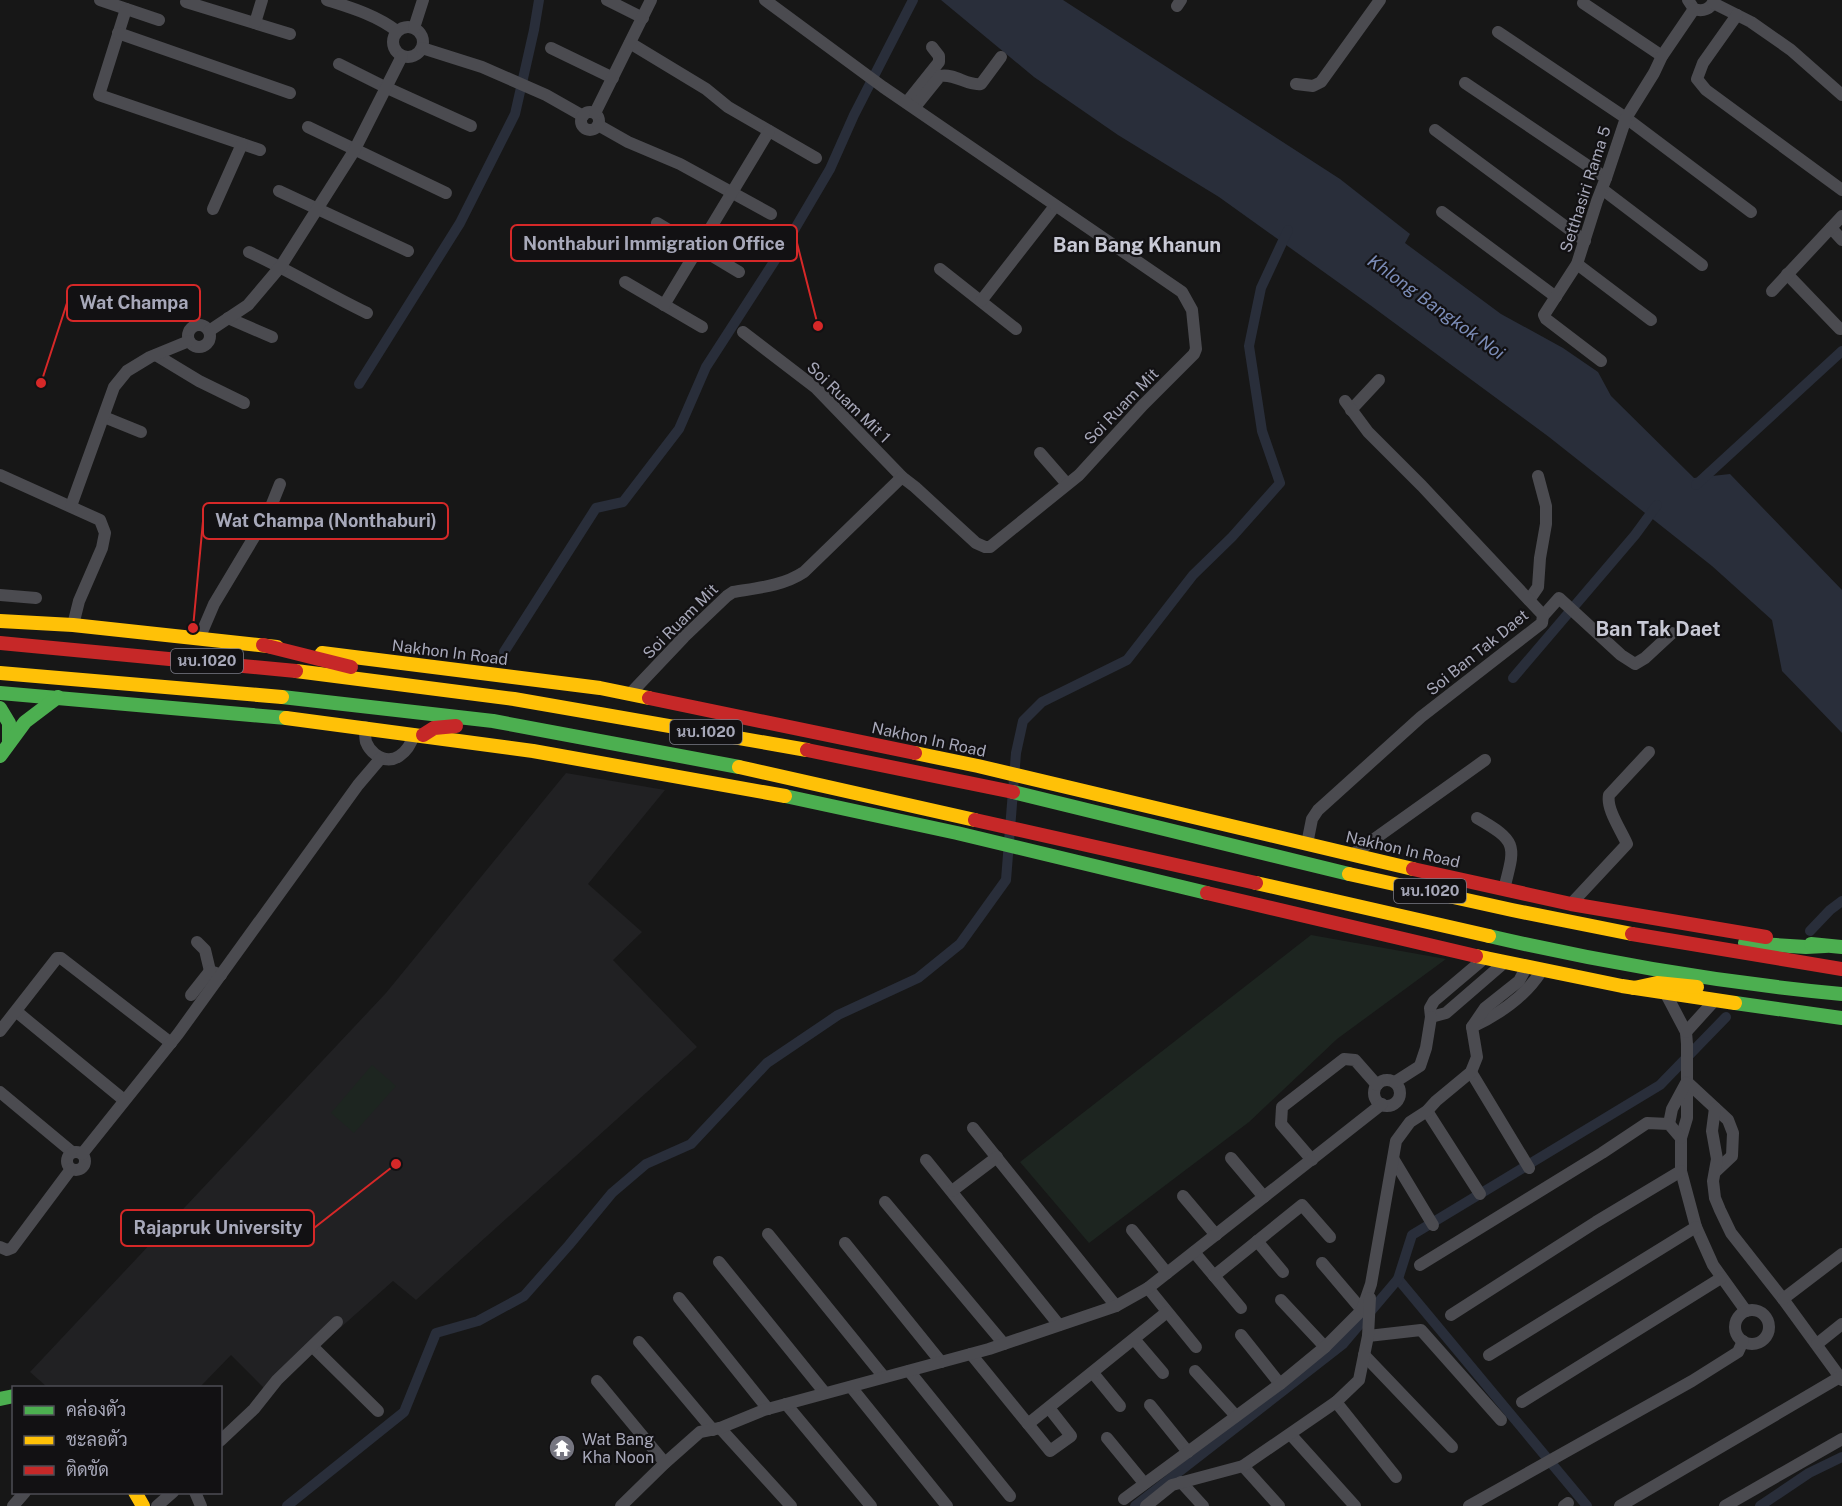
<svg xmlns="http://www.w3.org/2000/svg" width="1842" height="1506" font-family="'Public Sans',Sarabun,sans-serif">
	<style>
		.built { fill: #212123 }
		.green { fill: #1d2520 }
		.water { fill: #292e3a }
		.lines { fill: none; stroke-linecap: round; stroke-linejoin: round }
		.canal { stroke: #292e3a; stroke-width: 10 }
		.street { stroke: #4b4b50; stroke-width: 12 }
		.fast { stroke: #4caf50; stroke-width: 14 }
		.slow { stroke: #ffc107; stroke-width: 14 }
		.jam { stroke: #c62828; stroke-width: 14 }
		.labels { text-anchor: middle; stroke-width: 4.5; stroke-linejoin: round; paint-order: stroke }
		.shield { fill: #121113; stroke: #7a7b87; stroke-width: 1.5 }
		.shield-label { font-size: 15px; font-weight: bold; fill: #a7a8b9 }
		.street-label { font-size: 16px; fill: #a7a8b9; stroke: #121113 }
		.poi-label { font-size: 16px; fill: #a7a8b9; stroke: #121113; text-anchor: start }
		.water-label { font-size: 18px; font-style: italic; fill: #7b8cb7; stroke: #121113 }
		.quarter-label { font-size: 20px; font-weight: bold; fill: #c8c9d5; stroke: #121113 }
		.leader { fill: none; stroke: #d62828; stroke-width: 2 }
		.callout-dot { fill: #d62828; stroke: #121113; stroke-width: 2 }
		.callout { fill: #121113; stroke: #d62828; stroke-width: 2 }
		.callout-label { font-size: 18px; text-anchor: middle; font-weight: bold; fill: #a7a8b9 }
	</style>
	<rect width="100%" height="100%" fill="#171717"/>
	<polygon class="built" points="566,773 665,790 588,884 642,932 613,960 697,1047 416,1300 393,1281 268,1392 231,1355 200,1387 47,1387 30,1372 386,993"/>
	<g class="green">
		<polygon points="1311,935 1446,959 1337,1039 1249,1122 1089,1243 1020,1162"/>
		<polygon points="372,1065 396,1086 354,1133 331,1113"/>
	</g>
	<polygon class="water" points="941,0 1063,0 1340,179 1410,234 1405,243 1501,314 1563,348 1598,372 1611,396 1694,478 1730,474 1842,590 1842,733 1782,671 1772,620 1712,566 1549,437 1370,305 1219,197 1118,135 1034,77"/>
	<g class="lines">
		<g class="canal">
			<polyline points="359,384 460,223 515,114 534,30 539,0"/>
			<polyline points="1696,485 1842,351"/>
			<polyline points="504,652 596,508 623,502 679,429 706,367 790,237 830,169 854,115 913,0"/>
			<polyline points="1513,678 1635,535 1657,505"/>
			<polyline points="1810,931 1830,910 1842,901"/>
			<polyline points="1398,1279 1587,1506"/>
			<polyline points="287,1506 404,1412 436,1333 478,1321 524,1296 569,1245 612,1193 646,1164 691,1144 767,1063 838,1015 918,978 960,944 1006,880 1016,753 1023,721 1042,702 1127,660 1193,575 1232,537 1280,483 1262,431 1249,346 1261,288 1288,230"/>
			<polyline points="1135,1506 1343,1344 1398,1279 1412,1235 1660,1085 1726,1017"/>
			<polyline points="1760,1506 1809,1473 1842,1457"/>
		</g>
		<g class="street">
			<polyline points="100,0 159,20"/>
			<path d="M327,0c25,8 49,15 70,31"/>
			<polyline points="607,0 643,18"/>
			<path d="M1688,0l6,9c9,3 17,0 20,-9"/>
			<polyline points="186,2 290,34"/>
			<polyline points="1583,3 1662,56"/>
			<polyline points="1713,3 1751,22 1791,50 1842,95"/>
			<polyline points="1177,6 1181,0"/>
			<polyline points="126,9 99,95 260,150"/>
			<polyline points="1737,15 1703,63 1697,79 1706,90 1842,190"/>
			<polyline points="255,23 262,0"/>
			<circle cx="408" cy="42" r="15"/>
			<polyline points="414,28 423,0"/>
			<polyline points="1498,32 1626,118 1751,212"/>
			<polyline points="118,33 290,93"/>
			<polyline points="630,43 706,89 728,107 816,158"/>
			<polyline points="422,48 482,67 546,95 583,116"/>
			<polyline points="551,48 613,78"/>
			<polyline points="339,64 385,87 471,126"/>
			<polyline points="1465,83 1606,178"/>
			<polyline points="1296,84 1313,86 1321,82 1380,0"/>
			<polyline points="907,102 939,62 939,56 932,47"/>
			<path d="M915,107l25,-31c15,-3 27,10 41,8l20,-27"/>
			<circle cx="590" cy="121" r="9"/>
			<polyline points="595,113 651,0"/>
			<polyline points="598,125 628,142 680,164 771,214"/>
			<polyline points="308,127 446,193"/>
			<polyline points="1435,130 1585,241"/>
			<polyline points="1602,189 1702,265"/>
			<polyline points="279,191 408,251"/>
			<polyline points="213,209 242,144"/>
			<polyline points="1442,212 1556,297"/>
			<polyline points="657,223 739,272"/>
			<polyline points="1831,228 1842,240"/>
			<path d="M249,252c40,18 78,42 118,61"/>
			<polyline points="1577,264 1651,320"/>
			<polyline points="940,269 1016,329"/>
			<polyline points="1787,274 1840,329"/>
			<polyline points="625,282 702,327"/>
			<polyline points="1772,291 1842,216"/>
			<polyline points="981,301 1055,206"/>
			<polyline points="664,305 769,131"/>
			<polyline points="228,318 272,337"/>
			<circle cx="199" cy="336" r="11"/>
			<polyline points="209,331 248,305 281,266 354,151 402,56"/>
			<polyline points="743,332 816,388 902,477"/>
			<polyline points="156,355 199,381 244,403"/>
			<polyline points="1601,361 1546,319 1544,315 1577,264 1597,201 1606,178 1626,118 1654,73 1662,56 1694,9"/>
			<polyline points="1351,410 1379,380"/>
			<polyline points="104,417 141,432"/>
			<polyline points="1040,453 1067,484"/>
			<polyline points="0,475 100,520 105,533 102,548 79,601 73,625"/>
			<polyline points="71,506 114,387 127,371 150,357 189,341"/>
			<polyline points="0,595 36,598"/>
			<polyline points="1529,600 1538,587 1540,558 1546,524 1546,506 1538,476"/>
			<polyline points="1543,616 1559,598 1621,655 1635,664 1645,658 1672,633"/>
			<polyline points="199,639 214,604 268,514 280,484"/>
			<path d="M630,694l54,-57 43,-41 6,-4c24,-4 50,-6 71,-20l98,-95 13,10 61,56 9,4h5l89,-72 64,-70 51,-51 2,-5 -4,-39 -10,-18 -299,-205 -118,-87"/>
			<path d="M365,727c0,5 0,11 1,15 2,5 5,9 9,12 18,14 34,-2 39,-20"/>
			<path d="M1477,818c42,24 38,28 27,71"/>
			<polyline points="1307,844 1312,819 1318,810 1421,717 1542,623 1543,615 1422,486 1368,432 1345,401"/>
			<polyline points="1352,855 1485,760"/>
			<path d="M1571,904l56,-60c-6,-14 -21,-35 -18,-49l40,-43"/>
			<polyline points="197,942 205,950 210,971 221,975"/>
			<polyline points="1486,957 1434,1001 1430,1008 1431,1017 1446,1013 1505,962"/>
			<polyline points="1666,994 1686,1032 1687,1044 1687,1118 1681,1138 1681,1171 1696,1227 1713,1265 1746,1311"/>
			<polyline points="191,995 210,971"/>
			<polyline points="17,1012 124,1100"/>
			<path d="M1472,1027c28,-13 54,-31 70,-57"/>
			<polyline points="0,1031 57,958 61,958 171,1043"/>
			<polyline points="1686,1032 1715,1000"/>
			<polyline points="1471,1072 1529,1168"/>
			<circle cx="1387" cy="1093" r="13"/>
			<polyline points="1395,1082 1420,1066 1426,1048 1431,1017"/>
			<polyline points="1687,1082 1728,1120 1733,1133 1732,1156 1716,1171"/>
			<polyline points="0,1092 72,1152"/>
			<polyline points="1715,1108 1712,1131 1717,1159 1713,1181 1715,1198 1720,1210 1731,1233 1783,1299 1842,1380"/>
			<polyline points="1427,1111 1480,1194"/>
			<polyline points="1669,1124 1672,1109 1686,1083"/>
			<polyline points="973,1128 1116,1306"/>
			<circle cx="76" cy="1161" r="9"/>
			<polyline points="82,1154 178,1034 358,785 381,758"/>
			<polyline points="1231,1158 1264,1197"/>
			<polyline points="926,1160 1059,1325"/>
			<polyline points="1312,1160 1281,1124 1282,1107 1344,1059 1355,1060 1377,1085"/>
			<polyline points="1394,1160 1433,1225"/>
			<polyline points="952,1191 997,1157"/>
			<polyline points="1183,1196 1216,1235"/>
			<polyline points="885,1202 1004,1344"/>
			<polyline points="1132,1230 1167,1273"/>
			<polyline points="768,1234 884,1377"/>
			<polyline points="1257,1241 1283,1272"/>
			<polyline points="845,1243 941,1362"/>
			<polyline points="0,1247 7,1250 12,1248 71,1169"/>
			<polyline points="1194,1252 1241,1308"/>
			<polyline points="719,1262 825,1393"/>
			<polyline points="1322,1263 1362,1310"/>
			<polyline points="1420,1265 1602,1153 1647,1123 1669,1124 1681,1138"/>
			<polyline points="1214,1276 1302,1205 1330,1237"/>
			<polyline points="1148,1288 1196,1347"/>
			<polyline points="679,1298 768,1409"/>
			<polyline points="1783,1299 1842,1254"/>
			<polyline points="1281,1300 1325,1347"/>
			<circle cx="1752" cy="1327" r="17"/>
			<polyline points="1451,1315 1596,1222 1681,1171"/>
			<polyline points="1241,1335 1280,1384"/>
			<polyline points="1368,1336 1421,1330 1501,1420"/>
			<polyline points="1134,1339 1163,1373"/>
			<polyline points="639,1342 713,1430"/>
			<polyline points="1817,1344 1842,1324"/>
			<polyline points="313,1347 378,1411"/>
			<polyline points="971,1354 1050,1451 1071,1436 1049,1408"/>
			<polyline points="1364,1355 1452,1447"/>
			<polyline points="1489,1355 1696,1227"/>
			<polyline points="909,1371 1010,1496"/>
			<polyline points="1195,1371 1236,1416"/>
			<polyline points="1093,1373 1120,1406"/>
			<polyline points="597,1381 665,1463"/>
			<polyline points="851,1387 947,1506"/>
			<polyline points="1336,1402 1396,1477"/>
			<polyline points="1522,1402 1721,1278"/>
			<polyline points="786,1404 871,1506"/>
			<polyline points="1150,1405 1188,1452"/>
			<polyline points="1028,1424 1167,1312"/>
			<polyline points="720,1428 791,1506"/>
			<polyline points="1291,1435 1355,1506"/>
			<polyline points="1107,1438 1144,1483"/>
			<polyline points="220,1441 254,1409 277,1380 337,1322"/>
			<polyline points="1243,1466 1279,1506"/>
			<polyline points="1181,1482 1203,1506"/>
			<polyline points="195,1492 201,1506"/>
			<polyline points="1124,1499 1280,1384 1325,1347 1362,1310 1371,1284 1396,1141 1410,1122 1427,1111 1436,1101 1471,1072 1477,1057 1472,1027 1485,1008 1519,981 1527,966"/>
			<polyline points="13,1506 25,1492"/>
			<polyline points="157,1506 173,1492"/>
			<polyline points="621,1506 665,1463 700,1432 720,1428 764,1410 989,1349 1116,1306 1148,1288 1382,1104"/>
			<polyline points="1146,1506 1172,1485 1243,1466 1336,1402 1359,1380 1368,1336 1370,1298"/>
			<polyline points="1469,1506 1692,1381 1738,1352 1743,1341"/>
			<polyline points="1564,1506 1568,1503"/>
			<polyline points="1620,1506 1840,1377"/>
			<polyline points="1725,1506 1842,1439"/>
		</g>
		<g class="fast">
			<polyline points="0,693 286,718"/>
			<polyline points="282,697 493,721 739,767"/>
			<polyline points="0,708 9,723 9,741"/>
			<polyline points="0,756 25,722 58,697"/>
			<polyline points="1013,792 1349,874"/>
			<polyline points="785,796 957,833 1207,893"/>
			<path d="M1489,936c116,27 235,47 353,58"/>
			<polyline points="1745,943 1806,947 1825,946"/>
			<polyline points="1811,944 1842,947"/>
			<polyline points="1735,1003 1842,1018"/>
			<polyline points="0,1399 14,1396"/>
		</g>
		<g class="slow">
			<polyline points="0,621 73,625 277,647"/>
			<polyline points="322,653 600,688 649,698"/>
			<polyline points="296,671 514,699 807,750"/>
			<polyline points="0,673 282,697"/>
			<polyline points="286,718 533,751 785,796"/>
			<polyline points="915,753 978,766 1413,869"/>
			<polyline points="739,767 975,820"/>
			<polyline points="1349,874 1512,910 1632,934"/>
			<polyline points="1256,883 1489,936"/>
			<polyline points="1476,956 1622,986 1735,1003"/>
			<polyline points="1634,988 1657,983 1697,987"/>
			<polyline points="135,1492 143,1506"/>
		</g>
		<g class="jam">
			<polyline points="0,643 296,671"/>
			<polyline points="263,645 351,667"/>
			<polyline points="649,698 915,753"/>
			<polyline points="423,735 434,728 456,726"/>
			<polyline points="807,750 1013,792"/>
			<polyline points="975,820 1256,883"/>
			<polyline points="1413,869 1571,904 1766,937"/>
			<polyline points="1207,893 1476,956"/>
			<polyline points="1632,934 1842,969"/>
		</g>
	</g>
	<defs>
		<g id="temple-disc" transform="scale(1.35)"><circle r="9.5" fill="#757580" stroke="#121113"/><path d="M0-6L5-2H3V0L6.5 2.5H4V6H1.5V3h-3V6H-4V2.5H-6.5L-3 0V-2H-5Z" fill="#fff"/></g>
	</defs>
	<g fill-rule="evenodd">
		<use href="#temple-disc" x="562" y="1448"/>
	</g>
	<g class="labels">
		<g class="shield">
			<rect x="171" y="649" width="72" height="24" rx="4.5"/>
			<rect x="670" y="720" width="72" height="24" rx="4.5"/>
			<rect x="1394" y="879" width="72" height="24" rx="4.5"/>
		</g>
		<g class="shield-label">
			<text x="207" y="666">นบ.1020</text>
			<text x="706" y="737">นบ.1020</text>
			<text x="1430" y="896">นบ.1020</text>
		</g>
		<g class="street-label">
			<text transform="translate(1585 189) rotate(-72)" y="6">Setthasiri Rama 5</text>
			<text transform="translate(849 402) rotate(44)" y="6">Soi Ruam Mit 1</text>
			<text transform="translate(1121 406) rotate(-46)" y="6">Soi Ruam Mit</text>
			<text transform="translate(680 621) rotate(-45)" y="6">Soi Ruam Mit</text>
			<text transform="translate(450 652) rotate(7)" y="6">Nakhon In Road</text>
			<text transform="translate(1477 652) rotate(-39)" y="6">Soi Ban Tak Daet</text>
			<text transform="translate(929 739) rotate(12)" y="6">Nakhon In Road</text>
			<text transform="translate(1403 849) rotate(13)" y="6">Nakhon In Road</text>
		</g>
		<g class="poi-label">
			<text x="582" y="1445">Wat Bang<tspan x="582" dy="18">Kha Noon</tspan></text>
		</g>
		<g class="water-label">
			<text transform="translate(1436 307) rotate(36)" y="6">Khlong Bangkok Noi</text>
		</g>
		<g class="quarter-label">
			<text x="1137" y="252">Ban Bang Khanun</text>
			<text x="1658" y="636">Ban Tak Daet</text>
		</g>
	</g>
	<path class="leader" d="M818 326L797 243M41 383L67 303M193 628L203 521M396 1164L314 1228"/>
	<g class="callout-dot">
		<circle cx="818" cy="326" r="6"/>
		<circle cx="41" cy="383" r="6"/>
		<circle cx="193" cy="628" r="6"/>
		<circle cx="396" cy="1164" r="6"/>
	</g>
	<g class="callout">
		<rect x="511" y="225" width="286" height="36" rx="6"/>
		<rect x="67" y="285" width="133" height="36" rx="6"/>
		<rect x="203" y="503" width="245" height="36" rx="6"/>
		<rect x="121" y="1210" width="193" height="36" rx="6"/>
	</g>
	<g class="callout-label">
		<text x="654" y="250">Nonthaburi Immigration Office</text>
		<text x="134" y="309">Wat Champa</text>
		<text x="326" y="527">Wat Champa (Nonthaburi)</text>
		<text x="218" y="1234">Rajapruk University</text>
	</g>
	<rect x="12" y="1386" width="210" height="108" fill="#121113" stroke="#4e4d55" stroke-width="1.5"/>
	<rect x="24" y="1406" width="30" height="9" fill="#4caf50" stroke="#4e4d55" stroke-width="1.5"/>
	<text x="66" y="1416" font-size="18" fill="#a7a8b9">คล่องตัว</text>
	<rect x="24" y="1436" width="30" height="9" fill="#ffc107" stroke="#4e4d55" stroke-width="1.5"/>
	<text x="66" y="1446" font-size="18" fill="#a7a8b9">ชะลอตัว</text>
	<rect x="24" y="1466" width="30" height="9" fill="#c62828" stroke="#4e4d55" stroke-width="1.5"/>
	<text x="66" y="1476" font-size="18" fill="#a7a8b9">ติดขัด</text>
</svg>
